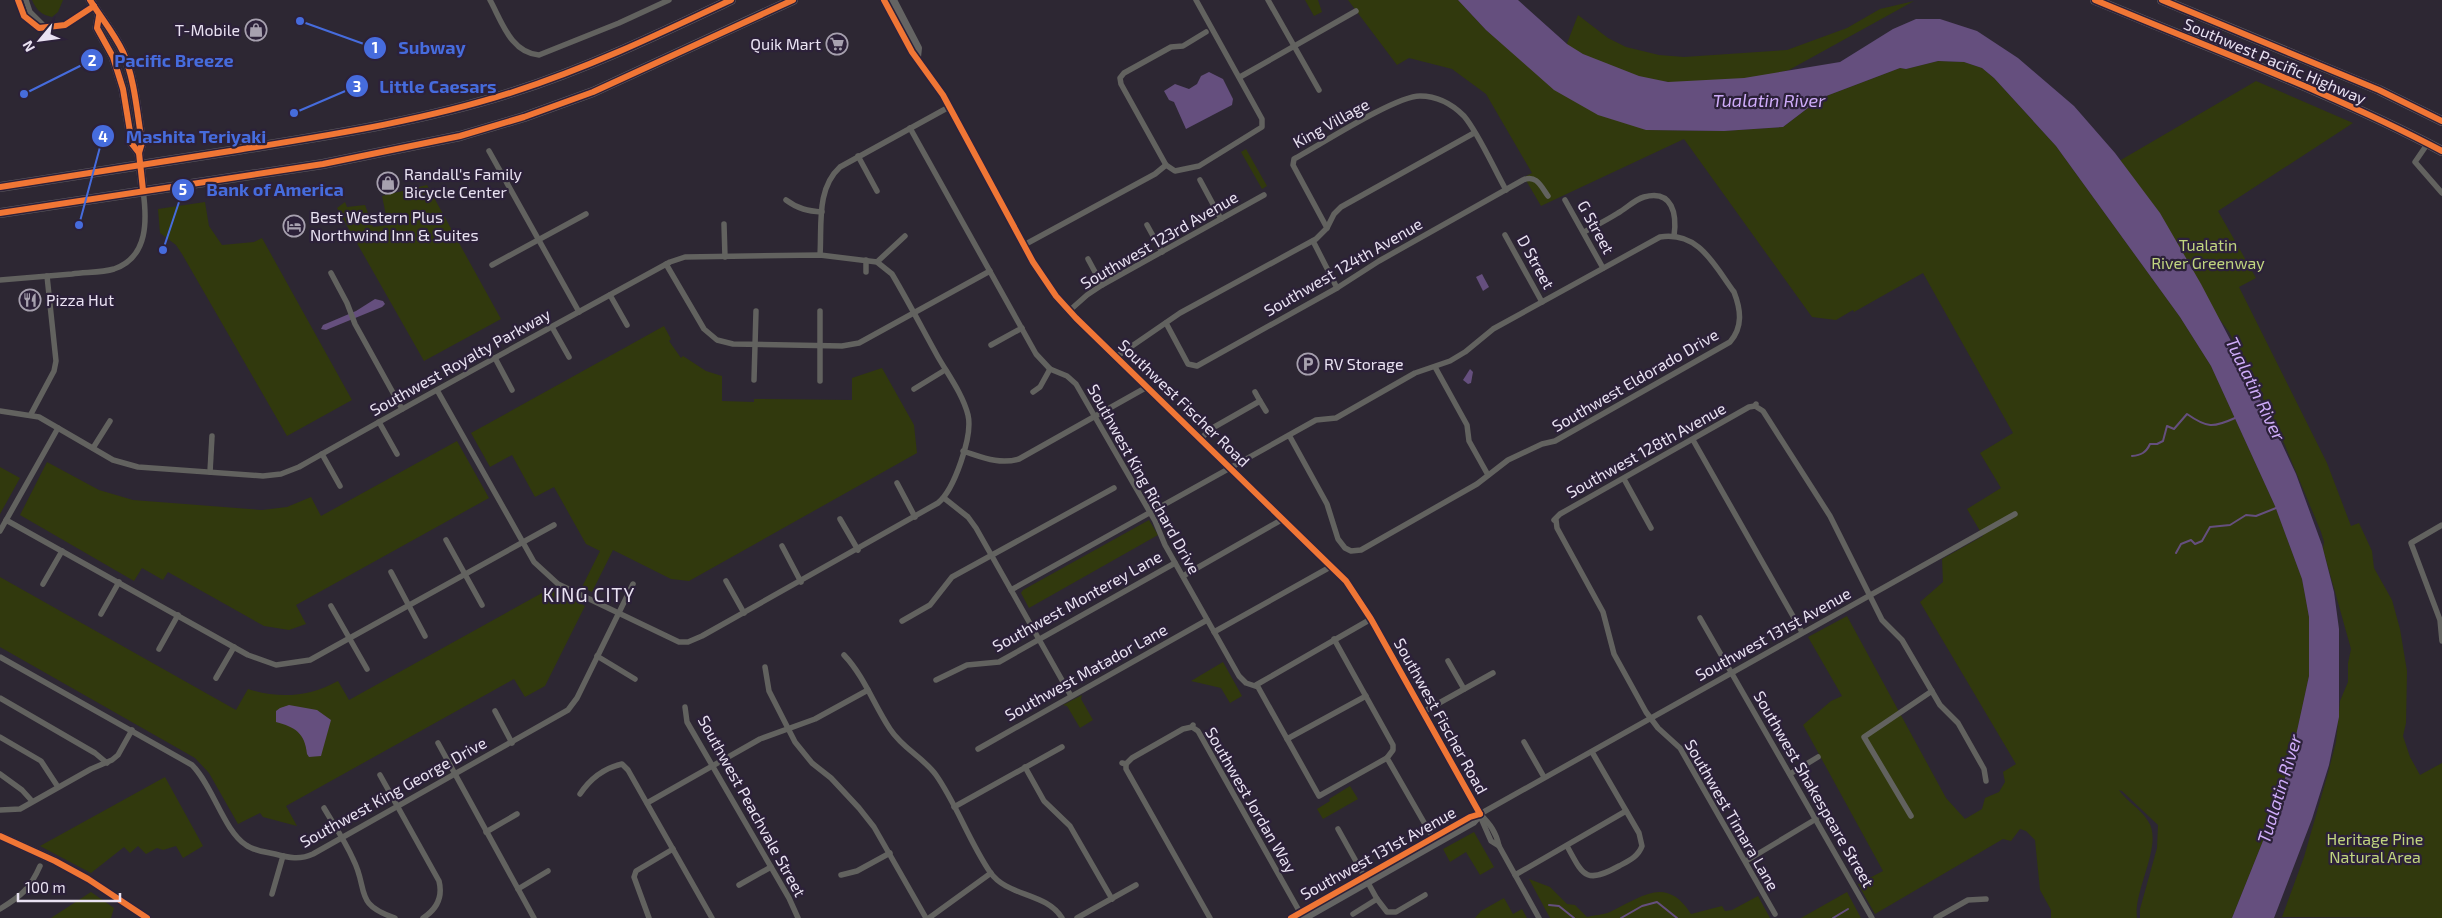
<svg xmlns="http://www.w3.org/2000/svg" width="2442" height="918" font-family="'Exo 2',sans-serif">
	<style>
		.green { fill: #31390d }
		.water { fill: #654f7e }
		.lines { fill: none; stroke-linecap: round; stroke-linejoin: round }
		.stream { stroke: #654f7e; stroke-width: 2 }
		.street { stroke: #62625f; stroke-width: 5.5 }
		.secondary { stroke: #646463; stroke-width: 8 }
		.primary { stroke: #646263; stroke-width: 9 }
		.highway { stroke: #605e61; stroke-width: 10 }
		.cycleway-casing { stroke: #2c2139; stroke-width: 9 }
		.cycleway { stroke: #f07635; stroke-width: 6 }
		.labels { text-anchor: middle; stroke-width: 4.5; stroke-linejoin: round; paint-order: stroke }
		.poi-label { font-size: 16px; fill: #e9e2f2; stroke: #2c2139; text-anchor: start }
		.street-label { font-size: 16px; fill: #e9e2f2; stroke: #2c2139 }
		.park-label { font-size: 16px; fill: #c1d57f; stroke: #2c2139 }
		.water-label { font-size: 18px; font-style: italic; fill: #cfacf9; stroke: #2c2139 }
		.quarter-label { font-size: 19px; letter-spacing: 1px; fill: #e9e2f2; stroke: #2c2139 }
		.leader { fill: none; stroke: #466cdd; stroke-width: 2 }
		.callout-dot { fill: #466cdd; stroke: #2c2139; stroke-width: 2 }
		.mark-label { font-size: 15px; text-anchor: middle; font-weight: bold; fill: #fff }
		.callout-label { font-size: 18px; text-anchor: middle; font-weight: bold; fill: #466cdd; stroke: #2c2139; stroke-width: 4.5; stroke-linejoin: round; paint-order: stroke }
	</style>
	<rect width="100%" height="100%" fill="#2d2733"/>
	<g class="green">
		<path d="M32,0h31l-5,12 -6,5c-10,-2 -16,-7 -20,-17z"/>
		<polygon points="1305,0 1318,0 1322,12 1314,16"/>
		<path d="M1348,0h110l28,30 25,21 135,79 78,1 59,-4 38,-29 79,-30 6,1 32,-8 26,1 18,6 12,10 62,68 124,171 31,49 64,140 27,73 3,16 4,22v59l-19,87 -19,58 -39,97h-92v-9l17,-61 1,-23 -36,-34 -3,-1c7,11 22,19 29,31 16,23 -15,69 -11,97h-86v-8l-11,-20 -5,-50 -9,-9 -6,-2 -9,12 -8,-2 -128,75 -17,-30 25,-13 -80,-146 28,-24 11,-5 -34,-59 39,-21 99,182 19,21 17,-10 3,-11 14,-6 6,-10 -2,-10 13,-8 -96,-162 23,-20 -1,-23 41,-23 -16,-27 34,-21 -21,-35 33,-20 -90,-160 -69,39 -1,-2 -17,10 -24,-3 -128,-178 -143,67 -17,-29 8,-4 -46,-79 -34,-25 -43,-11 -12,7z"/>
		<polygon points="1914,1 1789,70 1761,77 1689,84 1631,78 1566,46 1578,15 1608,38 1626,47 1659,55 1684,57 1787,50 1847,28 1880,9"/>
		<polygon points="2256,81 2353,123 2218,211 2256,278 2239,287 2327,463 2351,526 2359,523 2372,551 2374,568 2392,600 2400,629 2407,671 2406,723 2403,736 2410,757 2420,775 2442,763 2442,918 2282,917 2304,857 2328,773 2336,742 2340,701 2348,682 2348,663 2351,649 2323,549 2324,542 2321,532 2276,424 2229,332 2165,245 2114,164"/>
		<polygon points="1246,149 1267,186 1262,189 1241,152"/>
		<polygon points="427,185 501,319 424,361 337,208 345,202 347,207 365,205 373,227 388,225 382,196"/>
		<polygon points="205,202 209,226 222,245 254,242 262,238 352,400 287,436 182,254 176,245 160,233 158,209"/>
		<polygon points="664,326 671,339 669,341 681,358 683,356 706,371 722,376 722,401 754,402 754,399 852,400 852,378 882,368 914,425 917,453 689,581 671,579 613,550 592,592 582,587 600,551 586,544 554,487 535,497 512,455 490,467 471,433"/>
		<polygon points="457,441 489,498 296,605 306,624 289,630 264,626 168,572 163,580 142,568 134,581 20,515 47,462 99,490 133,500 262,510 287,507 311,497 321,516"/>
		<polygon points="0,467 20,478 0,514"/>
		<polygon points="1149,520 1158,535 1029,608 1021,593 1023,590"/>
		<path d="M0,577l236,133 12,-21c31,10 61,8 90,-8l11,19 202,-112 34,18 -40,80 -20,11 -11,-18 -228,127 11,20 -34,-9 -3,-4 -22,11 -29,-51 -14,-15 -195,-111z"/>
		<polygon points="1223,662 1242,696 1230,703 1221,688 1191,681"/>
		<polygon points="1082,695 1081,699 1093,720 1080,728 1067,706 1063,705"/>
		<polygon points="165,777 203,846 183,858 176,846 163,850 157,848 146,854 138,846 130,853 124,847 91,873 40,846"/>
		<polygon points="1350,786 1358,799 1323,819 1317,809 1330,801 1329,799"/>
		<polygon points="1474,832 1494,867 1480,875 1466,852 1450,862 1443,849"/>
		<path d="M1529,879l21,8 17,17 8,1 12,12c8,-2 16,-2 23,-5 32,-15 56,-37 81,2l31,-8 3,5 7,-1 26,-14 12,22h-220z"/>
		<polygon points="91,892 114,908 111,918 51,918"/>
		<polygon points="1847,892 1861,918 1801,918"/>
		<polygon points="1504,898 1513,914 1522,909 1527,918 1475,918 1481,911"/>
	</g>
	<g class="water">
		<polygon points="1458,0 1518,0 1567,44 1583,54 1639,76 1668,82 1744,78 1840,62 1893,29 1916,19 1940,19 1977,31 2018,58 2074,106 2115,153 2160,213 2201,284 2252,381 2257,396 2264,405 2296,474 2322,545 2334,592 2339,629 2339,717 2329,765 2312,819 2274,918 2232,918 2271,821 2290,763 2309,676 2309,617 2305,595 2302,579 2275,506 2211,366 2180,317 2056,146 1994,78 1982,68 1964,62 1938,61 1906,69 1900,68 1821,98 1783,127 1724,131 1646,130 1598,115 1554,90 1486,30"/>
		<polygon points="1209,72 1223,79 1233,99 1232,105 1186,129 1174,102 1169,100 1164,91 1175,84 1189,89 1197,84 1201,76"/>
		<polygon points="1482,274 1489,287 1483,291 1476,277"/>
		<polygon points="375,299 383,301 385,304 382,307 326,330 321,329 323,325 356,311"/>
		<polygon points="1470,369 1473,372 1471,383 1468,384 1463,380"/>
		<path d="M289,705l28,5 14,10 -10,36 -12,1 -2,-3c-2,-21 -12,-27 -31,-32v-11l4,-3z"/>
	</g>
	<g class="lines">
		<g class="stream">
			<path d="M2132,456c9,-1 14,-3 18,-12h7l6,-3 4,-15 7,3 13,-15c20,14 26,14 48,4"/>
			<polyline points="2176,553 2181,544 2191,540 2195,544 2202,541 2210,527 2230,525 2246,515 2256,516 2276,508"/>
			<polyline points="1549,905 1559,906 1574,918"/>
			<polyline points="1621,918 1642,906 1657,902 1677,918"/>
			<polyline points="1833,918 1848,909"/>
		</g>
		<g class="street">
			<polyline points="18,0 24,16 39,28 65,25 94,6"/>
			<polyline points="26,0 30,12 45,27"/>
			<path d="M490,0c12,22 21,53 49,55l80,-32 50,-23"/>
			<polyline points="1196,0 1262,119 1262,127 1199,166 1175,171 1166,165 1121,84 1120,78 1124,73 1171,47 1183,46 1206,32"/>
			<polyline points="1268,0 1319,90"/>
			<polyline points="1240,77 1356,11"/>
			<polyline points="910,128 1036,354 1050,369 1067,376 1076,384 1155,521 1165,545 1239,676 1246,683 1258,687 1319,796 1387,758"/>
			<polyline points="2428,143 2415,162 2442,193"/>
			<polyline points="489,151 579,312"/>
			<polyline points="858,156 877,191"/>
			<polyline points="1200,180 1221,219"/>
			<path d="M786,200c12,9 22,11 36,12"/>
			<polyline points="1565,200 1603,268"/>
			<polyline points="724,224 725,257"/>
			<polyline points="1147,225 1162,252"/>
			<polyline points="1327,228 1334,214 1341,207 1474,133"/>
			<path d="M1584,232c11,-6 23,-12 34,-19 9,-5 16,-13 26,-16 29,-8 33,18 30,39"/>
			<polyline points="1505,235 1542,302"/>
			<polyline points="1313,241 1337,288"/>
			<polyline points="1024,245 1155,174 1166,165"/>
			<path d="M820,255c2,-30 -4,-66 20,-88l109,-60"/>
			<polyline points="1088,259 1102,285"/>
			<polyline points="877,262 905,236"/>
			<polyline points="666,264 704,329 717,340 733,344 842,346 859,343 990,271"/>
			<polyline points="492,265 586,214"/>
			<polyline points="866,272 866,260"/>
			<polyline points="331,273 347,303 355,324 402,409"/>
			<path d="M0,280c24,-2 48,-4 72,-6 14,-2 29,-1 42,-5 35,-12 33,-50 29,-79"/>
			<polyline points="610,295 627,325"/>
			<polyline points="1069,311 1087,295 1102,285 1264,195"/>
			<path d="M1166,323l22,41 9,2 140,-78 42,-27 144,-81c13,-6 18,6 25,16"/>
			<polyline points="552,327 569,357"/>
			<polyline points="991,345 1022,328"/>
			<path d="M1116,357l64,-44 136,-74 11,-11 -34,-63 1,-6c26,-14 101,-63 126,-63 18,0 32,8 44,20 15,18 30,53 42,74"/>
			<polyline points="495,358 512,390"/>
			<polyline points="1435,367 1467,425 1469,441 1488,475"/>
			<polyline points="754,380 756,311"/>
			<polyline points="820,381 820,311"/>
			<polyline points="914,389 945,370"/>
			<polyline points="1033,392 1040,387 1050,369"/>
			<polyline points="1260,401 1266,411"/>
			<polyline points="1756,404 1755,406 1763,411 1830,516 1882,620 1902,640 1940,705 1958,723 1984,769 1986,781"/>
			<path d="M0,411l39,6 74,43 25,7 125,9 18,-2 18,-7c123,-70 247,-137 371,-205l15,-5 135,-2 57,7 15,12c16,27 31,56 46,83 11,19 25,38 30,58 5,21 -14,75 -30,88l-236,133 -14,6h-9l-121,-58 -24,-22 -97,-172"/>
			<polyline points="31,414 54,371 56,361 47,276"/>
			<polyline points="379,422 397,454"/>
			<polyline points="1201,439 1209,430 1260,401 1255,392"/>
			<polyline points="1693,440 1802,632"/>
			<polyline points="93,448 110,421"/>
			<path d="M963,451c19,6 36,14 56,8l128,-72"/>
			<polyline points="322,454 340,486"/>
			<polyline points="210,472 212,436"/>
			<polyline points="1624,479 1651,528"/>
			<polyline points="897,483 915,517"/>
			<polyline points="944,498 968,517 976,528 1071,696"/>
			<polyline points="840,519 858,550"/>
			<polyline points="6,520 248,655 276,665 310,660 554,525"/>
			<polyline points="1554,520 1560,514 1749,407 1755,406"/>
			<polyline points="1556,520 1557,528 1603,612 1614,654 1646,712 1658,728 1680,748 1775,914"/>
			<polyline points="2442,525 2411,543 2440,620 2442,641"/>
			<polyline points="0,531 58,428"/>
			<polyline points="446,540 482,605"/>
			<polyline points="782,546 801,582"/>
			<polyline points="391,572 425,636"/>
			<polyline points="1183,576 1283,519"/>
			<polyline points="726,581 744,613"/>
			<polyline points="43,584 62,551"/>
			<path d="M1011,590l305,-170 20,-2 79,-45 35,-12 15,-9 28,-23 167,-92c39,-6 54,28 74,55 7,18 9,35 -4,50l-175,99 -13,3 -34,16 -31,24 -116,66 -10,1 -6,-3 -7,-9 -11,-35 -38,-69"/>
			<polyline points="331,606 367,669"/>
			<polyline points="101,614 119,582"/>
			<polyline points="1700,618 1872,918"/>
			<polyline points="902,621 930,605 952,577 1114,488"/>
			<polyline points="1214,632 1332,566"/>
			<polyline points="1334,639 1393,745 1393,750 1387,758 1433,838"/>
			<polyline points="159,649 178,615"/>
			<path d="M844,655c20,21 30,50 46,74 13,20 34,29 46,46 21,30 33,66 54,97 17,25 56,20 72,46"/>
			<polyline points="597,656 635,679"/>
			<path d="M0,657l192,108c21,21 32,66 54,80 8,6 20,7 29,9 14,4 25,6 38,0l255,-144 9,-12 56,-114"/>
			<polyline points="1448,661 1464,689"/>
			<polyline points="765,667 769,691 795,742 812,763 831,778 859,808 874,827 926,918"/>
			<polyline points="216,678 234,647"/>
			<polyline points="936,680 967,665 999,662 1175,563"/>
			<polyline points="1256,685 1371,619"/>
			<polyline points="0,698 95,753 107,763"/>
			<polyline points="685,707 687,722 789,898 798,918"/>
			<polyline points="495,711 512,743"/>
			<polyline points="1423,712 1493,673"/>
			<polyline points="1193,725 1192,727 1198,731 1302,916"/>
			<polyline points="0,737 41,761 58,787"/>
			<polyline points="1287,739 1366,696"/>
			<polyline points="1524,742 1544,777"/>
			<polyline points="438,743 534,918"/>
			<polyline points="978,749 1207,620"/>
			<polyline points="1122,763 1126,764 1132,758 1183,729 1192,727"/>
			<polyline points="1126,764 1126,769 1210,918"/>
			<polyline points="1025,767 1044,801 1070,826 1112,899"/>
			<polyline points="0,774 22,790 32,801"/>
			<polyline points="1790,774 1818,757"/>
			<path d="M380,775l59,106c4,16 -2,28 -16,37"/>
			<path d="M580,794c10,-15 24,-26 42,-30l6,6 84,148"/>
			<polyline points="647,803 760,739 815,719 868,690"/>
			<polyline points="954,807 1062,747"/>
			<path d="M324,808c10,17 21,33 29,51 16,31 0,45 42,59"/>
			<polyline points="0,810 20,809 91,769 112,760 118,755 132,730"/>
			<polyline points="1480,814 2015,514"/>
			<path d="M1480,814c10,10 16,18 19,32l40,72"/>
			<polyline points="1480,816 1491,841 1499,846"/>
			<polyline points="1911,816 1864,737 1932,691"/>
			<polyline points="1338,829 1377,899 1387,912 1396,912 1425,895"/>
			<polyline points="486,832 517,814"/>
			<path d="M1567,846c16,29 18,39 52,20 9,-5 19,-9 23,-20l-3,-13 -47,-81"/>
			<polyline points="1746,861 1816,819"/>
			<polyline points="841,875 857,871 890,853"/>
			<polyline points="1515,875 1626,811"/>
			<polyline points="739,885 771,867"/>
			<polyline points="518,889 548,871"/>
			<polyline points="272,894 283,856"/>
			<path d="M0,909c21,-13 30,-20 40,-43"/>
			<polyline points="1353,914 1377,899"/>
			<polyline points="649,918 634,877 636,871 673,849"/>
			<polyline points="929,918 991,873"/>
			<polyline points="1077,918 1136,885"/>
			<polyline points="1936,918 1968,900 1986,899"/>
		</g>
		<g class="secondary">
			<polyline points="884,0 912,52 943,95 1033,262 1056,296 1076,318 1346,581 1371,619 1480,814"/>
			<polyline points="893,0 918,48 917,57"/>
			<polyline points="0,836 55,861 88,879 147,918"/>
			<polyline points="1291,918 1470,817 1480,814"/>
			<polyline points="1304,918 1473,822 1480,814"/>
		</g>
		<g class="primary">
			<path d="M90,0c11,18 24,33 33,52 12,28 14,61 19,91l-3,10 4,37"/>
			<polyline points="99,16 97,28 113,57 123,89 132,144 139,153"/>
		</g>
		<g class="highway">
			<path d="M2095,0c116,49 236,92 347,151"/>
			<polyline points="2162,0 2379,90 2442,121"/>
			<path d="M0,187c79,-12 158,-25 237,-37 93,-15 186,-29 276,-58 75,-24 146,-58 218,-92"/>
			<polyline points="0,213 323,164 460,136 524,117 593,92 793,0"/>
		</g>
		<g class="cycleway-casing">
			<g id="cycleway">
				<polyline points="18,0 24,16 39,28 65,25 94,6"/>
				<path d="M90,0c11,18 24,33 33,52 12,28 14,61 19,91l-3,10 4,37"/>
				<polyline points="884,0 912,52 943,95 1033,262 1056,296 1076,318 1346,581 1371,619 1480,814"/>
				<path d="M2095,0c116,49 236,92 347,151"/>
				<polyline points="2162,0 2379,90 2442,121"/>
				<polyline points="99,16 97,28 113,57 123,89 132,144 139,153"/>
				<path d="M0,187c79,-12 158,-25 237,-37 93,-15 186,-29 276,-58 75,-24 146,-58 218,-92"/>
				<polyline points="0,213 323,164 460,136 524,117 593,92 793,0"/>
				<polyline points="0,836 55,861 88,879 147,918"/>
				<polyline points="1291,918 1470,817 1480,814"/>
			</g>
		</g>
		<use href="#cycleway" class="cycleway"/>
	</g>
	<defs>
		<g id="shop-ring" transform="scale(1.125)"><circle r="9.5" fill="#2c2139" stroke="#a7a1af" stroke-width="1.5"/><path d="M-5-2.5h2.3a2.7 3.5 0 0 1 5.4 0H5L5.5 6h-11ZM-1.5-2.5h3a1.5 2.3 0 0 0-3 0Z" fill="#a7a1af"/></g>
		<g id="supermarket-ring" transform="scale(1.125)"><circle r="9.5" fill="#2c2139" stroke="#a7a1af" stroke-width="1.5"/><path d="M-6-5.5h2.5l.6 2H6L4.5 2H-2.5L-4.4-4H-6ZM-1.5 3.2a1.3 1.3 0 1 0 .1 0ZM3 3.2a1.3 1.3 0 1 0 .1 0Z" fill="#a7a1af"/></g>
		<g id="hotel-ring" transform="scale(1.125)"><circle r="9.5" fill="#2c2139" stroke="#a7a1af" stroke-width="1.5"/><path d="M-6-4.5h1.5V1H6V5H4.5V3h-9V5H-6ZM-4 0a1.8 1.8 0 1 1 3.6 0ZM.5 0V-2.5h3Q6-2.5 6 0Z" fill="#a7a1af"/></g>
		<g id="restaurant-ring" transform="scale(1.125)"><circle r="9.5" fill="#2c2139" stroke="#a7a1af" stroke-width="1.5"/><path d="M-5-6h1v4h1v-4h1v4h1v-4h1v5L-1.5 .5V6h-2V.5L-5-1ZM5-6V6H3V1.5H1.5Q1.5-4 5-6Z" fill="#a7a1af"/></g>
		<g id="parking-ring" transform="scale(1.125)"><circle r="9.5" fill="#2c2139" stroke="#a7a1af" stroke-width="1.5"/><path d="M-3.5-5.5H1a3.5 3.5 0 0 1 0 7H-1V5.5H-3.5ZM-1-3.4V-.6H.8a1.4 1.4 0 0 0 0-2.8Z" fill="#a7a1af"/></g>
	</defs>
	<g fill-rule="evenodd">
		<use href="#shop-ring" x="256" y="30"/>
		<use href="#supermarket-ring" x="837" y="44"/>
		<use href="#shop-ring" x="388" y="183"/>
		<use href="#hotel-ring" x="294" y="226"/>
		<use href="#restaurant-ring" x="30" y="300"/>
		<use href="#parking-ring" x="1308" y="364"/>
	</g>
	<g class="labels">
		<g class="poi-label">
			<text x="240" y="36" text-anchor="end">T-Mobile</text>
			<text x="821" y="50" text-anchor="end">Quik Mart</text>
			<text x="404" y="180">Randall's Family<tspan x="404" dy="18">Bicycle Center</tspan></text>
			<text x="310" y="223">Best Western Plus<tspan x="310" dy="18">Northwind Inn &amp; Suites</tspan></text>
			<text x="46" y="306">Pizza Hut</text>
			<text x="1324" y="370">RV Storage</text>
		</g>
		<g class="street-label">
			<text transform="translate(2275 61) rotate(23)" y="6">Southwest Pacific Highway</text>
			<text transform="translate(1331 123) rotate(-29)" y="6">King Village</text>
			<text transform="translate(1596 227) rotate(61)" y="6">G Street</text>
			<text transform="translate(1159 240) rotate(-30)" y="6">Southwest 123rd Avenue</text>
			<text transform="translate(1536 262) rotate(61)" y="6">D Street</text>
			<text transform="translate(1343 267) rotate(-30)" y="6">Southwest 124th Avenue</text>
			<text transform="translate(460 362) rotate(-29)" y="6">Southwest Royalty Parkway</text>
			<text transform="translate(1635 380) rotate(-30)" y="6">Southwest Eldorado Drive</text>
			<text transform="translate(1184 403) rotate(44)" y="6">Southwest Fischer Road</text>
			<text transform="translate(1646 450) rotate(-29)" y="6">Southwest 128th Avenue</text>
			<text transform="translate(1144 479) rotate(61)" y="6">Southwest King Richard Drive</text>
			<text transform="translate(1077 601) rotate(-29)" y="6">Southwest Monterey Lane</text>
			<text transform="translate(1773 634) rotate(-29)" y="6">Southwest 131st Avenue</text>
			<text transform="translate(1086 672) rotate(-29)" y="6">Southwest Matador Lane</text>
			<text transform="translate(1441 716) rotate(61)" y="6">Southwest Fischer Road</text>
			<text transform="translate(1814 789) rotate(60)" y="6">Southwest Shakespeare Street</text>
			<text transform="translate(393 792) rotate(-29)" y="6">Southwest King George Drive</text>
			<text transform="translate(1251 800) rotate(60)" y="6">Southwest Jordan Way</text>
			<text transform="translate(752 806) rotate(61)" y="6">Southwest Peachvale Street</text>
			<text transform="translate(1732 815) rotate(60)" y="6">Southwest Timara Lane</text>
			<text transform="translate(1378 853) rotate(-29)" y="6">Southwest 131st Avenue</text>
		</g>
		<g class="park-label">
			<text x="2208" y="251">Tualatin<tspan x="2208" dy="18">River Greenway</tspan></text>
			<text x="2375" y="845">Heritage Pine<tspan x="2375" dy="18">Natural Area</tspan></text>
		</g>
		<g class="water-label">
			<text x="1769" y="107">Tualatin River</text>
			<text transform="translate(2255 389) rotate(64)" y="6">Tualatin River</text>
			<text transform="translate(2280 789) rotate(-73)" y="6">Tualatin River</text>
		</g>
		<g class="quarter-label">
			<text x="589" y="602">KING CITY</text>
		</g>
	</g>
	<path class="leader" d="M300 21L375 48M24 94L92 60M294 113L357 86M79 225L103 136M163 250L183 190"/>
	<g class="callout-dot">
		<circle cx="300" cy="21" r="5"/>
		<circle cx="24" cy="94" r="5"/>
		<circle cx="294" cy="113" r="5"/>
		<circle cx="79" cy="225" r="5"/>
		<circle cx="163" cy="250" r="5"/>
		<circle cx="375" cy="48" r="12"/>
		<circle cx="92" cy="60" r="12"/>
		<circle cx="357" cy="86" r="12"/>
		<circle cx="103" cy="136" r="12"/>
		<circle cx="183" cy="190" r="12"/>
	</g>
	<g class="mark-label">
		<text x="375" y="53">1</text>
		<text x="92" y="66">2</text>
		<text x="357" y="92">3</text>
		<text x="103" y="142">4</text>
		<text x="183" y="195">5</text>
	</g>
	<g class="callout-label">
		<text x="432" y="54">Subway</text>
		<text x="174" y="67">Pacific Breeze</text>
		<text x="438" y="93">Little Caesars</text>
		<text x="196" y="143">Mashita Teriyaki</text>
		<text x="275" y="196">Bank of America</text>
	</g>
	<g transform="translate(40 40) rotate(241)" stroke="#2c2139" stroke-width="4" paint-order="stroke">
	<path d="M0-4L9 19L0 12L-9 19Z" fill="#e9e2f2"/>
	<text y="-8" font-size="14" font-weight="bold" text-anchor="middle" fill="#e9e2f2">N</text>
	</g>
	<path d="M18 893v8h102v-8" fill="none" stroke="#e9e2f2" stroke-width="2.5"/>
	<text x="25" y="893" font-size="15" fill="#e9e2f2" stroke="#2c2139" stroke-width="4" paint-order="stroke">100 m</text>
</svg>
